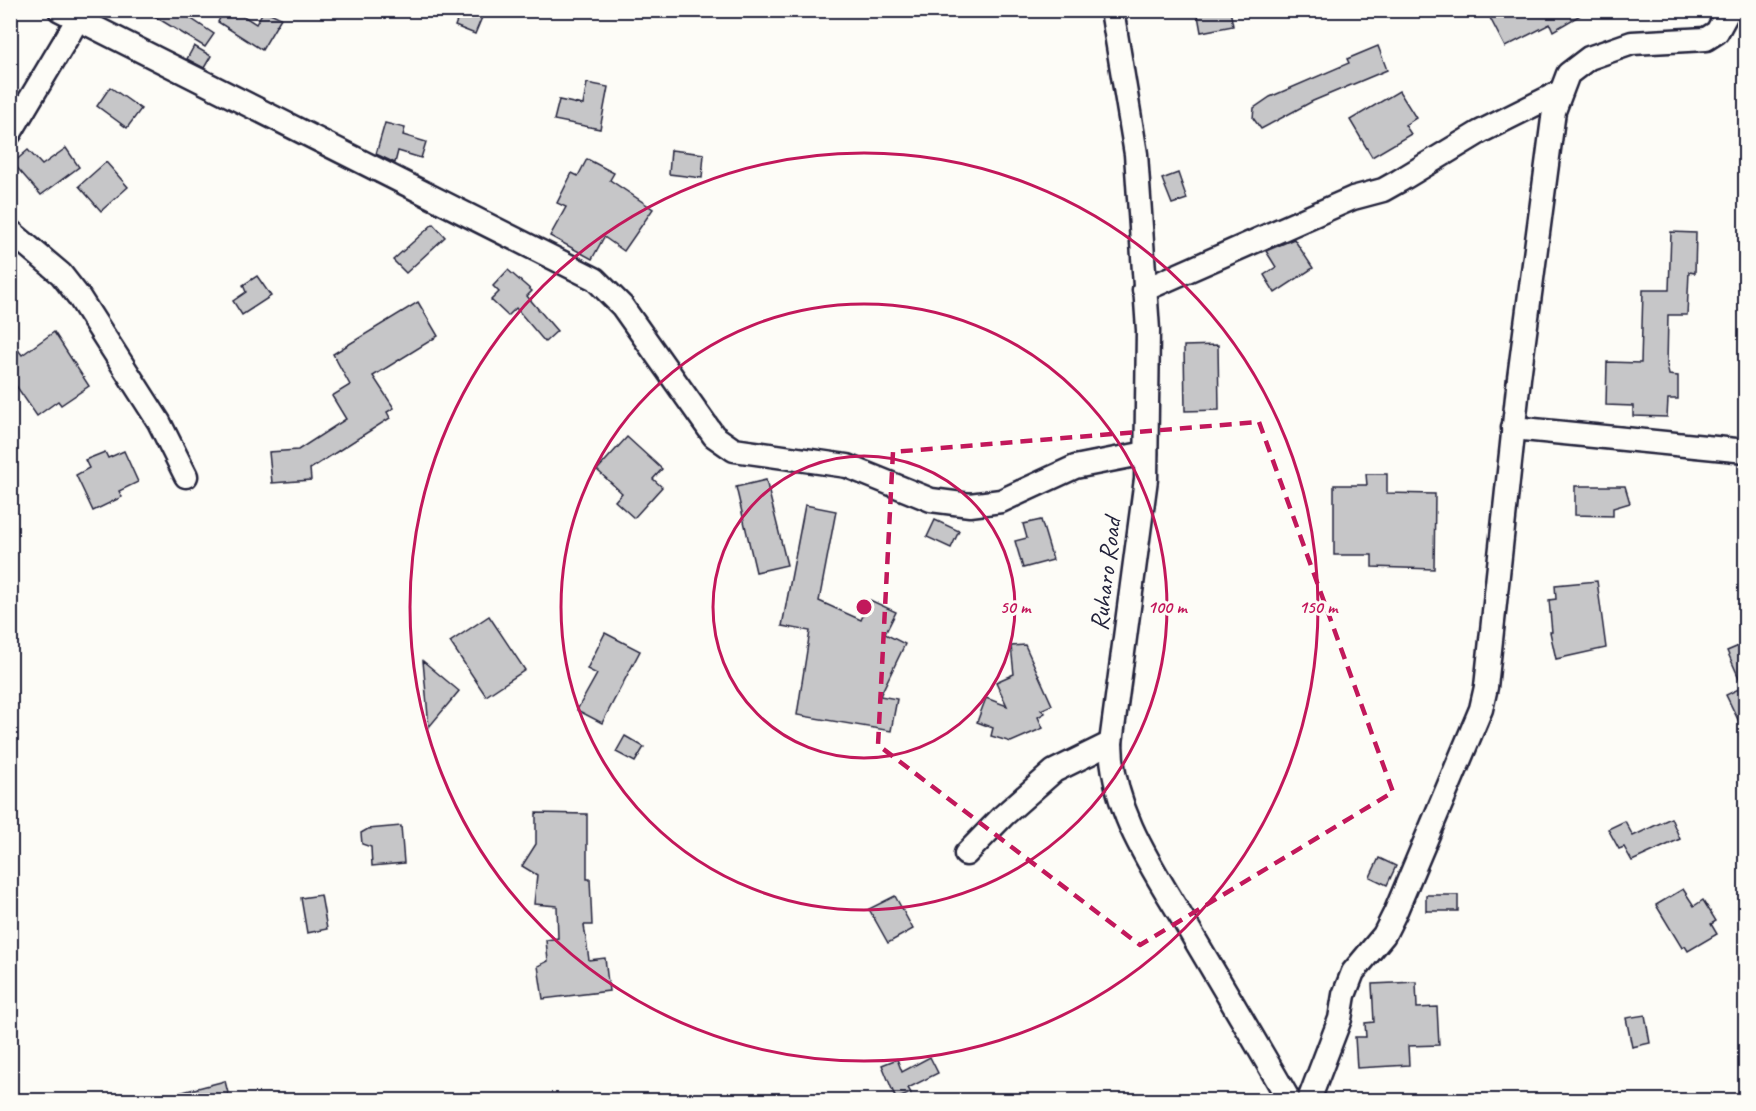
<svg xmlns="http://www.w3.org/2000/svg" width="1756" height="1111" font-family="Caveat,sans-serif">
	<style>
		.building { fill: #c6c6c8; stroke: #22223b; stroke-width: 1.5 }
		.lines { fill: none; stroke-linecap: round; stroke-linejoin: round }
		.minor-casing { stroke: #22223b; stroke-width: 27 }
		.minor { stroke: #fdfcf7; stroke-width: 22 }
		.marked { fill: none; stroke: #c2185b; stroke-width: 4.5; stroke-dasharray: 12 8; stroke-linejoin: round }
		.ring { fill: none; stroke: #c2185b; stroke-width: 3 }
		.labels { text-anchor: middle; stroke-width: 6; stroke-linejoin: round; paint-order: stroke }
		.street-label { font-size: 26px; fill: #22223b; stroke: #fdfcf7 }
		.centre { fill: #c2185b; stroke: #fdfcf7; stroke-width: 3 }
		.ring-label { font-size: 18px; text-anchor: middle; font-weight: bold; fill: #c2185b; stroke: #fdfcf7; stroke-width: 6; stroke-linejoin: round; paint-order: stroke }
	</style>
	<rect width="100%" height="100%" fill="#fdfcf7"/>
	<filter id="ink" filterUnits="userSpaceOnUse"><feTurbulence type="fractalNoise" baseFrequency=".0167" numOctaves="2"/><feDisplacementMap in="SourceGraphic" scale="12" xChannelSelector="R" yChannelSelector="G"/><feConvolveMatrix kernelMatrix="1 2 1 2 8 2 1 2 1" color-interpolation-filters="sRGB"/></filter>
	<g filter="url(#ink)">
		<g class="building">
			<polygon points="144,10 178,10 214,34 205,47"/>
			<polygon points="224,10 234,10 256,24 264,10 281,18 262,50 218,22"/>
			<polygon points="461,10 485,10 475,34 455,26"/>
			<polygon points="1197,10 1230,10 1233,26 1201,32"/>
			<polygon points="1486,10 1589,10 1553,31 1550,24 1505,47"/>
			<polygon points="194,46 211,56 204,68 187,59"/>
			<polygon points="1378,46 1387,70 1313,101 1261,129 1253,118 1254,108 1270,97 1349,63 1347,59"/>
			<polygon points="587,83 608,87 600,129 554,120 559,100 583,105"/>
			<polygon points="110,87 141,109 127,128 97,106"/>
			<polygon points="1399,91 1416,118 1405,125 1411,134 1372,157 1350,120"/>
			<polygon points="385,123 405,128 403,135 426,142 421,158 398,151 395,163 376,154"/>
			<polygon points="66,148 79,167 41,195 13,163 28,150 42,165"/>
			<polygon points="671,150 704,154 702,178 669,174"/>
			<polygon points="587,159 614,173 610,180 653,209 624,251 604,237 592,259 550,236 566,207 557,203 572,173 578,176"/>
			<polygon points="106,162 128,187 101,211 79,186"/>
			<polygon points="1178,173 1187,199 1172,204 1162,179"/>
			<polygon points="433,224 445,237 406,273 393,260"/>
			<polygon points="1671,232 1696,233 1695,273 1689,272 1687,315 1668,315 1667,365 1669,375 1678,376 1678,399 1668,399 1667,417 1633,416 1633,406 1606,405 1607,362 1641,363 1643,290 1669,290"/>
			<polygon points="1294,239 1313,268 1275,293 1264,275 1276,267 1266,251"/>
			<polygon points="508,270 532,291 527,296 557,331 545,342 516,308 508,316 491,300 499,292 493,286"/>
			<polygon points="257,276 271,296 242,315 233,301 246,292 243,285"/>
			<polygon points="418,302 438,336 373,376 394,408 387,412 390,418 310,469 311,480 272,483 269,452 298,450 346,419 332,396 350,385 333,354"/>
			<polygon points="54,332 89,386 61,405 58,401 37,416 10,377 10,339 22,355"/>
			<polygon points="1218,345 1219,410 1185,411 1184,346"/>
			<polygon points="627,437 662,469 653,479 662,487 634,518 615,501 622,493 597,470"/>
			<polygon points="124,451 138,482 119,491 122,497 93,511 76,475 89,468 85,460 105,452 108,458"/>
			<polygon points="1366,474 1387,474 1387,493 1435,494 1434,569 1372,567 1372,555 1334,555 1334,485 1367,485"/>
			<polygon points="766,480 787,565 756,572 736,487"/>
			<polygon points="1575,486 1625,486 1630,503 1613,508 1613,516 1575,515"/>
			<polygon points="805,505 836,511 819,601 861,620 870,600 896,612 885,634 905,644 880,696 897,699 891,731 797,715 810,631 782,626"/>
			<polygon points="935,520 959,531 951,548 927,537"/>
			<polygon points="1041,520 1053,560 1023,568 1015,541 1027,538 1023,524"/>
			<polygon points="1597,581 1606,648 1556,659 1550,632 1552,632 1549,600 1556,599 1555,585"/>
			<polygon points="489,616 525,670 486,696 450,642"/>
			<polygon points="605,633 640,651 602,723 577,710 597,674 587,669"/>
			<polygon points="1746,643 1746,736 1726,695 1743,687 1727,651"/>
			<polygon points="1025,645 1052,705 1041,710 1045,713 1038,717 1043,728 1011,742 991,736 993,728 977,722 986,698 1007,706 996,682 1014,674 1011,646"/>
			<polygon points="423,661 459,691 429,727"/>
			<polygon points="625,736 644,747 635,762 616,752"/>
			<polygon points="536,813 587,814 587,879 590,879 592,925 584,925 589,960 605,958 609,991 543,999 538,966 548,961 546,940 558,938 557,906 534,904 537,875 522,866 536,844"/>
			<polygon points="1671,818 1680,839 1632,861 1624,847 1619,849 1608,829 1625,821 1633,836"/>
			<polygon points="401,826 404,863 372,866 371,847 362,844 361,833 368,829"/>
			<polygon points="1379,858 1396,866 1387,885 1370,877"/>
			<polygon points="1683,889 1694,906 1703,900 1716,921 1711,924 1717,934 1688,951 1685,946 1682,948 1656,905"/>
			<polygon points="321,895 327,929 307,933 301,898"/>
			<rect x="1426" y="895" width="32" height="16"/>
			<polygon points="895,896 913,929 888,943 869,909"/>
			<polygon points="1416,982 1417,1008 1437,1007 1439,1045 1408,1046 1409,1065 1357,1068 1355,1037 1366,1037 1365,1023 1374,1022 1372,984"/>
			<polygon points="1645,1015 1650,1043 1632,1047 1626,1018"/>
			<polygon points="930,1057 938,1073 908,1088 911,1093 896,1099 882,1065 897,1059 902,1072"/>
			<polygon points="225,1081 230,1101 172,1101 171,1095"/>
		</g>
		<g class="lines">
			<g class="minor-casing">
				<g id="minor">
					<polyline points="60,10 595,279 622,306 714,436 734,450 847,466 931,500 970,505 1001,501 1075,467 1146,453"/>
					<path d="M1112,10l24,144 12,176 -2,149 -35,264c1,73 48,134 83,195 32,54 64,108 95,162"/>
					<polyline points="10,133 78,19"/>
					<polyline points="10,231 61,274 79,297 159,422 186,476"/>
					<polyline points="1144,290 1353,198 1383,190 1399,181 1480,132 1560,92"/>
					<polyline points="1513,428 1746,451"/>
					<polyline points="966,854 1003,816 1054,771 1111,743"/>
					<polyline points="1309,1100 1340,1019 1344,995 1353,972 1384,935 1395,913 1481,709 1486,687 1519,378 1554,111 1568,74 1589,58 1632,43 1706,39 1717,32 1729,10"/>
				</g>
			</g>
			<use href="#minor" class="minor"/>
		</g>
	</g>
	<path class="marked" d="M1259,422l134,370 -253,153 -262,-200 15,-293z"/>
	<g class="ring">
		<circle cx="864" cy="607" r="151"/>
		<circle cx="864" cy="607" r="303"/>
		<circle cx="864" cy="607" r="454"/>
	</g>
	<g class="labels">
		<g class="street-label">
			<text transform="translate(1105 574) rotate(-83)" y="9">Ruharo Road</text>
		</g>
	</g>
	<circle cx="864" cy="607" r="9" class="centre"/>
	<g class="ring-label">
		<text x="1015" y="613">50 m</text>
		<text x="1167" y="613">100 m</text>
		<text x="1318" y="613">150 m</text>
	</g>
	<rect width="1756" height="1111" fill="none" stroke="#fdfcf7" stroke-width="36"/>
	<rect x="18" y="18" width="1720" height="1075" fill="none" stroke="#22223b" stroke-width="2" filter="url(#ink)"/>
</svg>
